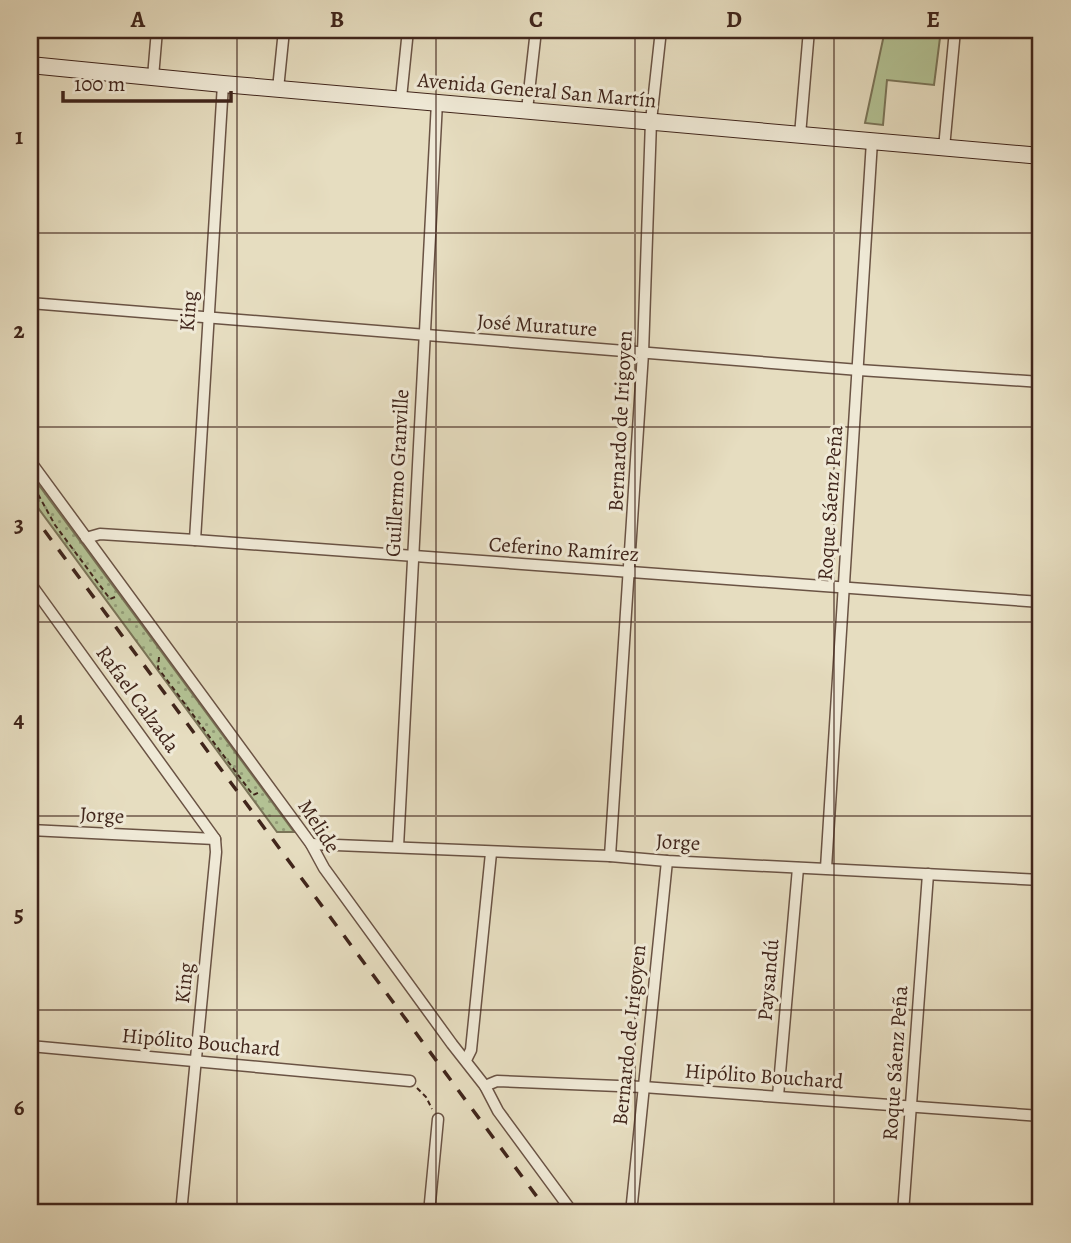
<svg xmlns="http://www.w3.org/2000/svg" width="1071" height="1243" font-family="Alegreya,serif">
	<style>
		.grass { fill: #b3c294; stroke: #7a7458; stroke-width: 2 }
		.park { fill: url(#park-dots); stroke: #7a7458; stroke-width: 2 }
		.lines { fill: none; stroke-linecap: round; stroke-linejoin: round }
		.minor-casing { stroke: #6a5344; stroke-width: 13 }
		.secondary-casing { stroke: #40251b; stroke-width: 18 }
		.path { stroke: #40251b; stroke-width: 2; stroke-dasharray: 5 3.5; stroke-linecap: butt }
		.minor { stroke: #efe9d6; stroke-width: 10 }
		.secondary { stroke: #efe9d6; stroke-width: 16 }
		.rail { stroke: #40251b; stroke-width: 3.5; stroke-dasharray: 12 12; stroke-linecap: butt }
		.grid { fill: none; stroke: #40251b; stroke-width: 2; stroke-opacity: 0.55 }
		.labels { text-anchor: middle; stroke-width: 6; stroke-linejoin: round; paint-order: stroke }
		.street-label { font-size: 21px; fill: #40251b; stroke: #efe9d6 }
		.neatline { fill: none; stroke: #40251b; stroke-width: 2.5 }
		.grid-label { font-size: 23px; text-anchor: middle; font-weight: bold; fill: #40251b }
	</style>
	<defs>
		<pattern id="park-dots" width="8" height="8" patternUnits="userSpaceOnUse" patternTransform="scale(1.75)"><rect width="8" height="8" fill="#b3c294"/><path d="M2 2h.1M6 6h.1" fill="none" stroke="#939d78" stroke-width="1.8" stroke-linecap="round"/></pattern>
	</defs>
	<rect width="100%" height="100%" fill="#e6ddc0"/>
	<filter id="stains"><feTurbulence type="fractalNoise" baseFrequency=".00286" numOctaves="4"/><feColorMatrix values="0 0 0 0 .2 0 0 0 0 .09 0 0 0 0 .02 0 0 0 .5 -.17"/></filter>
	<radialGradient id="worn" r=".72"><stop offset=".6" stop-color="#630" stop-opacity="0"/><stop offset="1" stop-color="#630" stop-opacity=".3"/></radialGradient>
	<polygon class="grass" points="885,30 941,30 934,85 887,80 883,125 865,123"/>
	<polygon class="park" points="30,473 294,832 277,832 30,497"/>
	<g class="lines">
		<g class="minor-casing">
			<g id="minor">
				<polyline points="30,33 30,30"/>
				<polyline points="153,77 157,30"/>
				<polyline points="278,89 284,30"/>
				<polyline points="401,98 408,30"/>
				<polyline points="527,110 536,30"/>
				<polyline points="800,135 809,30"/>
				<polyline points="944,148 955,30"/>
				<polyline points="30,303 859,370 1041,382"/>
				<polyline points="30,461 311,844 324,868 452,1044 485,1086 498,1111 573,1213"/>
				<polyline points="86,538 100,534 195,540 1041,602"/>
				<polyline points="195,540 223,84"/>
				<polyline points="30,583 215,839 216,852 181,1213"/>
				<polyline points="30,830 215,839"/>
				<polyline points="311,844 610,856 667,861 1041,880"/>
				<polyline points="398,847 437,102"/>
				<polyline points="610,856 643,353 651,121 661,30"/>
				<polyline points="826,868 872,141"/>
				<polyline points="30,1046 410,1081"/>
				<polyline points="466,1060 471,1050 491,853"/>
				<polyline points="485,1086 497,1081 643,1087 1041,1116"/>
				<polyline points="778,1096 798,868"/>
				<polyline points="30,1210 62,1213"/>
				<polyline points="429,1213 438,1119"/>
				<polyline points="631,1213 667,861"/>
				<polyline points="903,1213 928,874"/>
			</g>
		</g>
		<g class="secondary-casing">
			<polyline id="secondary" points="30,65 223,84 1041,156"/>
		</g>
		<g class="path">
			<polyline points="34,487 55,525 110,599 115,597"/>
			<polyline points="159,657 158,668 253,795 260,792"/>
			<polyline points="417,1088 426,1097 432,1109"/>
		</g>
		<use href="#minor" class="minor"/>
		<use href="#secondary" class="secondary"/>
		<polyline class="rail" points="30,511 549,1213"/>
	</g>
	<path class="grid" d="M237,30v1183M436,30v1183M635,30v1183M834,30v1183M30,233h1011M30,427h1011M30,622h1011M30,816h1011M30,1010h1011"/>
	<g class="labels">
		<g class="street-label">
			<text transform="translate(537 90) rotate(5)" y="7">Avenida General San Martín</text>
			<text transform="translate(188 311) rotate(-86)" y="7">King</text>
			<text transform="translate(537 325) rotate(4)" y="7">José Murature</text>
			<text transform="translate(620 421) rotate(-87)" y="7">Bernardo de Irigoyen</text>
			<text transform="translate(397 473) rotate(-87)" y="7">Guillermo Granville</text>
			<text transform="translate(830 503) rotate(-86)" y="7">Roque Sáenz Peña</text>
			<text transform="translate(564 549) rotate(4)" y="7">Ceferino Ramírez</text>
			<text transform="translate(138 699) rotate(54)" y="7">Rafael Calzada</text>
			<text transform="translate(102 815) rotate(3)" y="7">Jorge</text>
			<text transform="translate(319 826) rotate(57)" y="7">Melide</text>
			<text transform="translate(678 842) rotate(3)" y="7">Jorge</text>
			<text transform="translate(768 980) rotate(-85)" y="7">Paysandú</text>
			<text transform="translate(184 983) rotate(-84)" y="7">King</text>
			<text transform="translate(629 1035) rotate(-84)" y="7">Bernardo de Irigoyen</text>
			<text transform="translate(201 1042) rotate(5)" y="7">Hipólito Bouchard</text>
			<text transform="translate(895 1063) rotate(-86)" y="7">Roque Sáenz Peña</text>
			<text transform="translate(764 1076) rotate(4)" y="7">Hipólito Bouchard</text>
		</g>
	</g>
	<rect width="1071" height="1243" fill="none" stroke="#e6ddc0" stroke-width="77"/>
	<path d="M63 91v10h168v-10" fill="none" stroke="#40251b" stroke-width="3.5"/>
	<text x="74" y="91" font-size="21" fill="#40251b" stroke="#efe9d6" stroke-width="5" paint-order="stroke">100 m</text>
	<rect x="38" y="38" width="994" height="1166" class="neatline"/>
	<g class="grid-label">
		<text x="138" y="27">A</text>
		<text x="337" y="27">B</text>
		<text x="536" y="27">C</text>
		<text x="734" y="27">D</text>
		<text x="933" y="27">E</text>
		<text x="19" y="144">1</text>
		<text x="19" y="338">2</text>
		<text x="19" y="532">3</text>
		<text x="19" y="727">4</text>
		<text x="19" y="921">5</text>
		<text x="19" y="1115">6</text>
	</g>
	<rect width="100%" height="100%" filter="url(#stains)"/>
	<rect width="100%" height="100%" fill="url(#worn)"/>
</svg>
